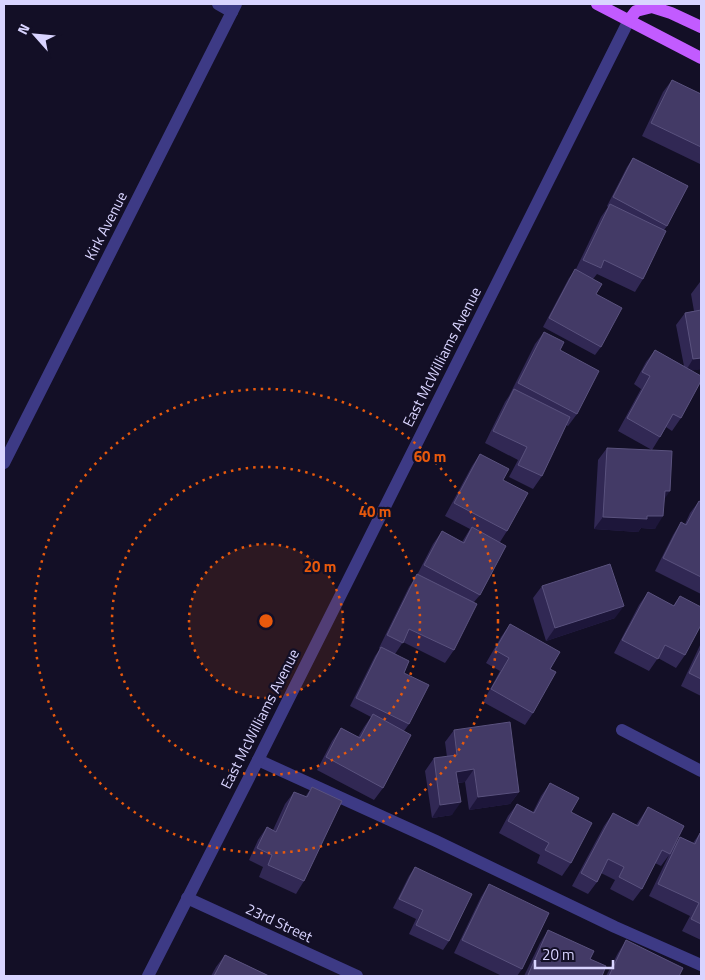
<svg xmlns="http://www.w3.org/2000/svg" width="705" height="980" font-family="'Titillium Web',sans-serif">
	<style>
		.lines { fill: none; stroke-linecap: round; stroke-linejoin: round }
		.minor { stroke: #3d3a85; stroke-width: 12 }
		.major { stroke: #c25bff; stroke-width: 12 }
		.wall { fill: #312854 }
		.shaded-wall { fill: #1d163a }
		.building { fill: #433a66; stroke: #5a527e }
		.ring { fill: none; stroke: #e8590c; stroke-width: 2.5; stroke-dasharray: 2.5 5 }
		.labels { text-anchor: middle; stroke-width: 4.5; stroke-linejoin: round; paint-order: stroke }
		.street-label { font-size: 15px; fill: #d9d4ff; stroke: #130f26 }
		.centre { fill: #e8590c; stroke: #130f26; stroke-width: 2.5 }
		.ring-label { font-size: 15px; text-anchor: middle; font-weight: bold; fill: #e8590c; stroke: #130f26; stroke-width: 4.5; stroke-linejoin: round; paint-order: stroke }
	</style>
	<rect width="100%" height="100%" fill="#130f26"/>
	<g class="lines">
		<g class="minor">
			<polyline points="218,4 232,12"/>
			<polyline points="4,463 236,4"/>
			<polyline points="622,730 701,771"/>
			<polyline points="258,760 436,841 615,927 701,965"/>
			<polyline points="187,898 357,976"/>
			<polyline points="148,976 258,760 629,20"/>
		</g>
		<g class="major">
			<polyline points="597,4 701,58"/>
			<polyline points="629,20 636,11 652,7 671,13 701,27"/>
		</g>
	</g>
	<g class="wall">
		<polygon points="672,80 701,94 701,162 700,164 642,136 663,92"/>
		<polygon points="633,158 667,226 664,230 643,279 635,292 597,274 593,279 596,294 601,347 595,355 543,327 569,278 576,269 601,217 608,207 607,206 627,167"/>
		<polygon points="701,281 701,369 692,370 681,418 672,431 666,427 660,437 652,450 618,431 641,389 634,384 646,362 655,350 684,366 676,325 685,313 694,311 691,294 700,282"/>
		<polygon points="544,332 560,350 577,414 568,426 566,425 542,476 533,489 509,477 518,460 485,443 505,402 509,396 535,344"/>
		<polygon points="607,448 664,499 655,529 641,528 638,532 594,529 598,460"/>
		<polygon points="480,454 503,480 507,531 500,542 480,595 474,602 454,650 445,663 403,642 395,654 404,673 409,724 404,731 383,788 374,800 317,770 332,741 341,728 358,737 364,727 371,717 350,706 375,656 380,649 379,648 409,587 416,577 433,544 442,531 462,542 470,529 445,516 472,466"/>
		<polygon points="699,501 701,502 701,594 655,571 673,535 681,522 685,524 690,513"/>
		<polygon points="542,586 615,618 546,641 533,598"/>
		<polygon points="648,592 673,606 680,596 685,655 676,668 658,658 649,671 614,653 639,605"/>
		<polygon points="510,624 550,669 533,713 525,725 483,702 500,671 486,663 501,637"/>
		<polygon points="701,643 701,696 681,686"/>
		<polygon points="454,730 519,792 510,804 469,810 465,782 458,783 452,815 432,818 425,771 434,758 447,757 445,742"/>
		<polygon points="550,783 571,812 571,863 562,876 537,863 540,855 499,833 508,816 517,804 533,812 541,796"/>
		<polygon points="312,787 304,881 296,894 259,877 263,867 249,860 258,840 267,827 273,830 285,804 294,792 305,797"/>
		<polygon points="648,807 673,847 680,837 693,843 700,833 701,834 701,940 682,931 690,916 649,896 669,855 661,866 655,863 642,889 633,901 610,889 615,880 601,873 597,882 588,894 572,886 604,826 613,813 636,825"/>
		<polygon points="415,867 449,941 443,950 409,934 416,919 393,908 409,876"/>
		<polygon points="489,884 522,969 517,976 502,976 454,953 481,897"/>
		<polygon points="548,930 590,959 602,976 524,976 540,943"/>
		<polygon points="626,940 679,976 606,976 618,953"/>
		<polygon points="225,955 269,976 211,976 216,967"/>
	</g>
	<g class="shaded-wall">
		<polygon points="701,358 701,369 685,372 693,359"/>
		<polygon points="665,491 670,491 661,504"/>
		<polygon points="647,516 663,516 655,529 641,528 638,532 594,529 603,517"/>
		<polygon points="624,606 615,618 546,641 555,628"/>
		<polygon points="474,769 465,782 448,784 456,772"/>
		<polygon points="519,792 510,804 469,810 478,797"/>
		<polygon points="461,802 452,815 432,818 440,805"/>
	</g>
	<g class="building">
		<polygon points="672,80 701,94 701,147 651,123"/>
		<polygon points="633,158 688,186 667,226 613,197"/>
		<polygon points="610,204 666,231 643,279 604,260 601,268 583,260"/>
		<polygon points="575,269 602,284 596,294 622,308 601,347 549,318"/>
		<polygon points="701,310 701,358 693,359 685,313"/>
		<polygon points="544,332 564,342 560,350 599,371 577,414 518,383"/>
		<polygon points="655,350 701,376 701,381 681,418 673,414 660,437 627,418 650,376 642,372"/>
		<polygon points="514,389 570,417 542,476 518,465 527,447 493,431"/>
		<polygon points="607,448 672,451 670,491 665,491 663,516 647,516 647,519 603,517"/>
		<polygon points="480,454 509,469 503,480 528,493 507,531 454,503"/>
		<polygon points="699,501 701,502 701,577 663,558 681,522 686,525"/>
		<polygon points="472,527 506,546 480,595 424,565 442,531 464,543"/>
		<polygon points="610,564 624,606 555,628 542,586"/>
		<polygon points="417,574 477,604 454,650 409,629 403,643 387,635"/>
		<polygon points="648,592 674,606 680,596 701,607 701,625 685,655 665,645 658,659 622,640"/>
		<polygon points="510,624 560,652 550,669 556,672 533,713 491,689 509,658 495,650"/>
		<polygon points="381,647 409,661 404,673 429,685 409,724 356,698"/>
		<polygon points="701,649 701,679 689,673"/>
		<polygon points="373,714 411,735 383,788 326,757 341,728 360,738"/>
		<polygon points="510,722 519,792 478,797 474,769 456,772 461,802 440,805 434,758 457,755 454,730"/>
		<polygon points="550,783 579,798 571,812 592,823 571,863 545,850 549,843 508,821 517,804 534,813"/>
		<polygon points="312,787 342,801 304,881 268,865 272,855 257,848 267,827 276,832 294,792 307,797"/>
		<polygon points="648,807 684,826 670,854 662,850 642,889 619,877 624,867 608,859 597,882 581,873 613,813 638,826"/>
		<polygon points="700,833 701,834 701,924 691,919 699,903 658,884 680,837 695,844"/>
		<polygon points="415,867 472,894 449,941 416,925 423,910 399,899"/>
		<polygon points="489,884 549,913 522,969 462,940"/>
		<polygon points="548,930 594,951 590,959 606,966 602,976 531,976 528,975"/>
		<polygon points="626,940 683,968 679,976 609,976"/>
		<polygon points="225,955 269,976 214,976"/>
	</g>
	<circle cx="266" cy="621" r="77" fill="#e8590c" fill-opacity=".12"/>
	<g class="ring">
		<circle cx="266" cy="621" r="77"/>
		<circle cx="266" cy="621" r="154"/>
		<circle cx="266" cy="621" r="232"/>
	</g>
	<g class="labels">
		<g class="street-label">
			<text transform="translate(106 226) rotate(-63)" y="5">Kirk Avenue</text>
			<text transform="translate(442 357) rotate(-63)" y="5">East McWilliams Avenue</text>
			<text transform="translate(260 719) rotate(-63)" y="5">East McWilliams Avenue</text>
			<text transform="translate(279 923) rotate(25)" y="5">23rd Street</text>
		</g>
	</g>
	<circle cx="266" cy="621" r="8" class="centre"/>
	<g class="ring-label">
		<text x="430" y="462">60 m</text>
		<text x="375" y="517">40 m</text>
		<text x="320" y="572">20 m</text>
	</g>
	<rect width="705" height="980" fill="none" stroke="#d9d4ff" stroke-width="10"/>
	<g transform="translate(35 35) rotate(297)" stroke="#130f26" stroke-width="4" paint-order="stroke">
	<path d="M0-4L9 19L0 12L-9 19Z" fill="#d9d4ff"/>
	<text y="-8" font-size="14" font-weight="bold" text-anchor="middle" fill="#d9d4ff">N</text>
	</g>
	<path d="M535 960v8h78v-8" fill="none" stroke="#d9d4ff" stroke-width="2.5"/>
	<text x="542" y="960" font-size="15" fill="#d9d4ff" stroke="#130f26" stroke-width="4" paint-order="stroke">20 m</text>
</svg>
